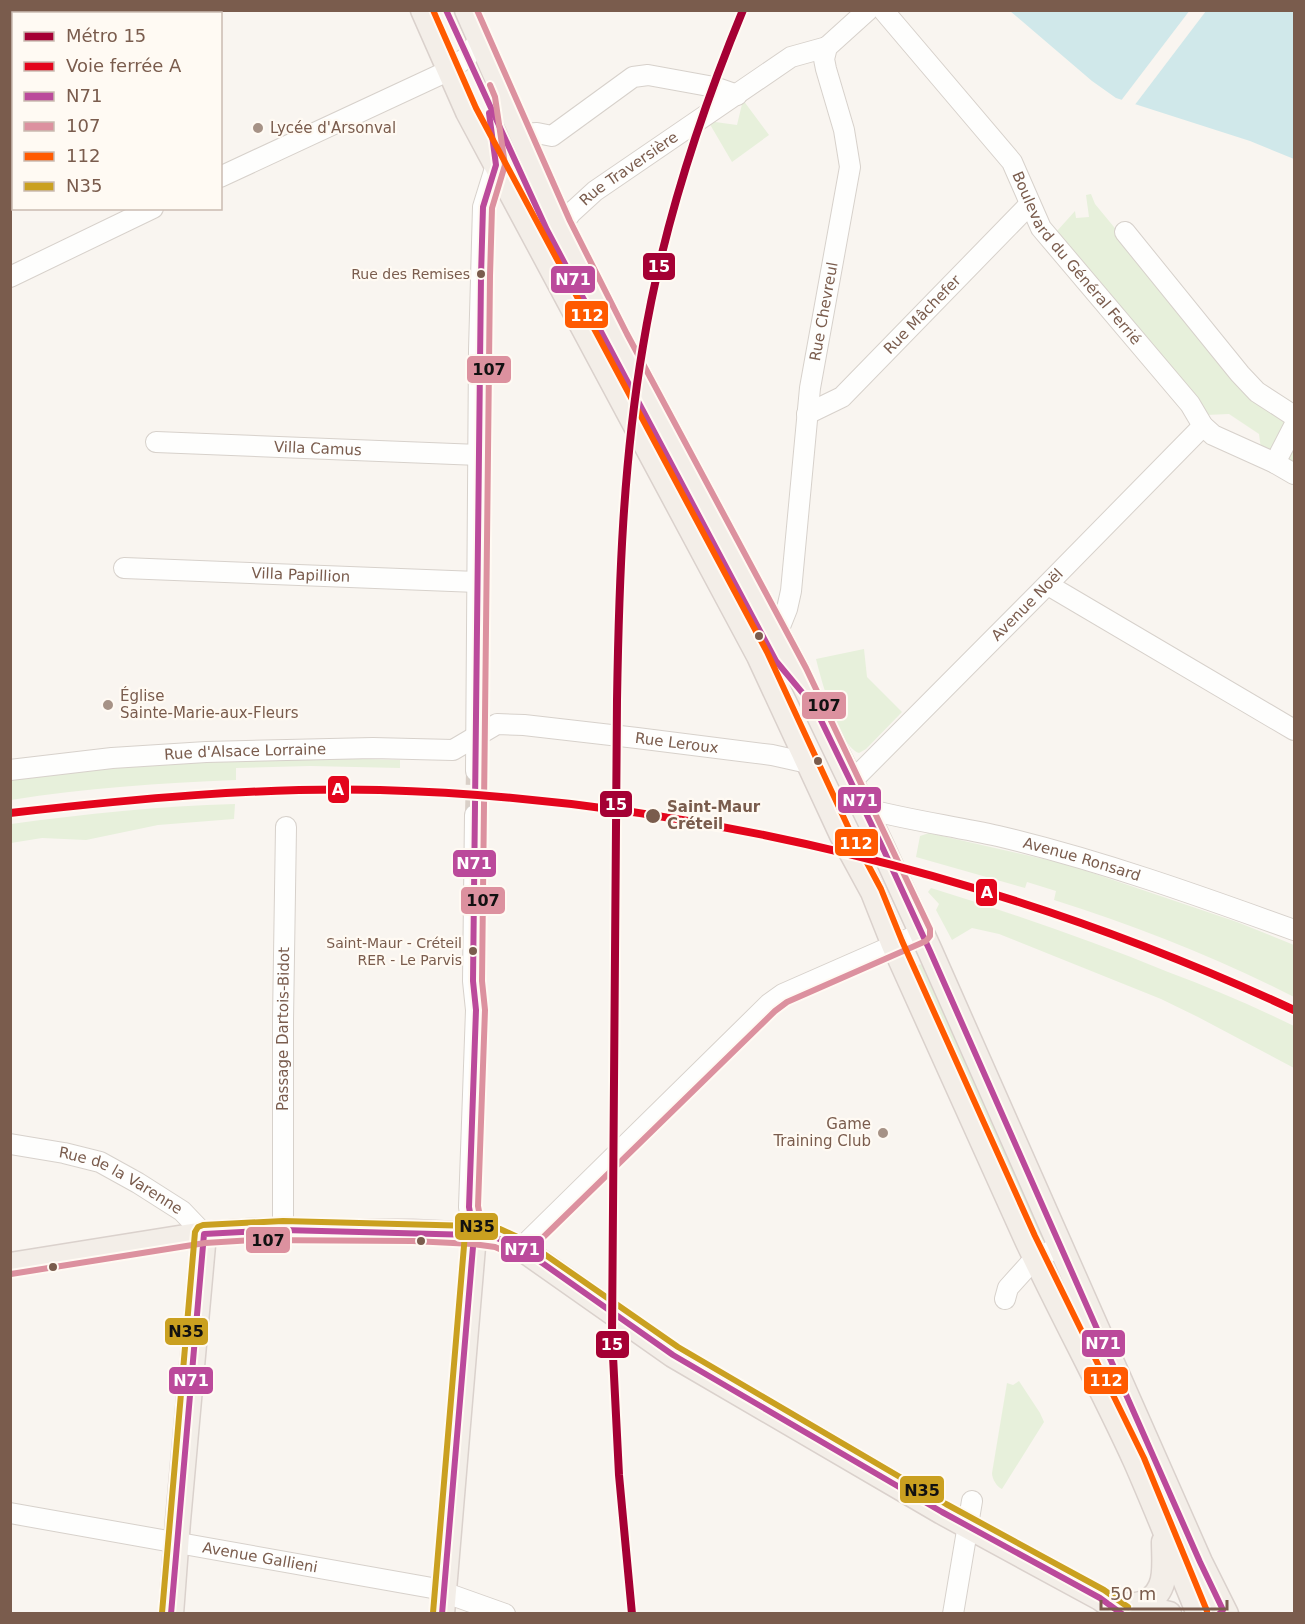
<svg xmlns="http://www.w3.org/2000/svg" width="1305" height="1624" font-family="'DejaVu Sans',sans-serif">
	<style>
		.green { fill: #e7f0db }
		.water { fill: #d0e8ea }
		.pier { fill: #f9f5f0 }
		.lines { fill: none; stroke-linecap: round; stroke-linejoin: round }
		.minor-tunnel { stroke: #d9cfc7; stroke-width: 20; stroke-dasharray: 20 10; stroke-linecap: butt }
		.minor-casing { stroke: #d7d1cb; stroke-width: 22 }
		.major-casing { stroke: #dad1cc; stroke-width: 27 }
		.minor { stroke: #fefefd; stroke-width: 20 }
		.major { stroke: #f3eee8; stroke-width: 24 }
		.bus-1-casing { stroke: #fffaf3; stroke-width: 10 }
		.bus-2-casing { stroke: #fffaf3; stroke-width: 10 }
		.bus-3-casing { stroke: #fffaf3; stroke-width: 10 }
		.bus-4-casing { stroke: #fffaf3; stroke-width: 10 }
		.bus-1 { stroke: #bb4a9b; stroke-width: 6 }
		.bus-2 { stroke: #dc919f; stroke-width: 6 }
		.bus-3 { stroke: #ff5a00; stroke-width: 6 }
		.bus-4 { stroke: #caa020; stroke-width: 6 }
		.rail-1-casing { stroke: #fffaf3; stroke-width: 12 }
		.rail-1 { stroke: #e3051c; stroke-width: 8 }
		.metro-1-casing { stroke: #fffaf3; stroke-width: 12 }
		.metro-1 { stroke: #a50034; stroke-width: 8 }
		.poi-dot { fill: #a69286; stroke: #fffaf3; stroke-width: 2 }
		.bus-dot { fill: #7a5c4d; stroke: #fffaf3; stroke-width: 2 }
		.labels { text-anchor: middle; stroke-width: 4.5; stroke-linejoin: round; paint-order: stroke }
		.bus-label { font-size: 14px; fill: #7a5c4d; stroke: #fffaf3; text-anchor: end }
		.poi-label { font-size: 15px; fill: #7a5c4d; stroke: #fffaf3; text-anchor: start }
		.street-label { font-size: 15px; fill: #7a5c4d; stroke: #fffaf3 }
		.stop-label { font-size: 15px; font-weight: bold; fill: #7a5c4d; stroke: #fffaf3; text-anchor: start }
		.line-badge { stroke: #fffaf3; stroke-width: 2 }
		.badge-label { font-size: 16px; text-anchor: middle; font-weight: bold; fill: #fff }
		.pale-badge-label { font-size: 16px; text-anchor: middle; font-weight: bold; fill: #111 }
	</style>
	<rect width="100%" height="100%" fill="#f9f5f0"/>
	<g class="green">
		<polygon points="743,100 769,135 732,162 708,121 737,125"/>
		<polygon points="1091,194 1095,204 1241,381 1294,423 1294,468 1261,449 1259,434 1229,414 1206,415 1048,229 1057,231 1075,211 1076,218 1089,217 1086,195"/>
		<path d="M864,649l3,28 35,35 -36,37 -7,4c-20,-7 -38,-74 -43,-94z"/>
		<path d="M334,758l66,2v8l-90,-2 -74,2v12c-76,3 -151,8 -225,20v-22l157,-16z"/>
		<path d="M235,804l-1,15 -76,6 -72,15 -44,-2 -31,5v-19c74,-10 149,-18 224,-20z"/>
		<path d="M929,833l137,31 171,58 57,23v52c-76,-39 -158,-71 -240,-97l2,-9 -29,-9 -2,6 -109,-31 4,-21z"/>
		<path d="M931,888c80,25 159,52 237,84 43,16 85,34 126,54v42l-96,-51 -37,-18 -162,-65 -27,-6 -20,12 -16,-30 3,-6 -11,-12z"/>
		<polygon points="921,964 1042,1230 1044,1237 1041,1245 913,968"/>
		<path d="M1019,1381l21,32 4,9 -42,67c-5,-2 -10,-10 -10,-16l15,-90 6,2z"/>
	</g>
	<polygon class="water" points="1010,11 1294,11 1294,159 1250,141 1116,98 1092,81"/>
	<polygon class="pier" points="1190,10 1206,11 1134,106 1120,102"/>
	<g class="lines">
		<polyline class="minor-tunnel" points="475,815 476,771"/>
		<g class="minor-casing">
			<g id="minor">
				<path id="s1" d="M883,10l129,152 29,66 149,176 13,22 10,9 62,28 19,11"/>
				<polyline points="523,134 537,133 552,136 633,77 648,75 714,87 737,95"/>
				<polyline points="220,177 450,70 467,57 480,38"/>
				<path id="s2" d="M562,225l9,-12 24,-22 196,-134 36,-10"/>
				<polyline points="1125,232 1240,374 1257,392 1294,416"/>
				<polyline points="10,277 153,208"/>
				<path id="s3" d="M807,414l35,-17 188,-193"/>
				<path id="s4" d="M156,442l323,13"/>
				<polyline points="1275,463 1294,426"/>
				<path id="s5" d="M124,568l353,14"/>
				<polyline points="1048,585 1294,730"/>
				<path id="s6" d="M777,634l10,-25 4,-18 19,-203 40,-221 -6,-37 -18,-61 -2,-10 3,-12 41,-37"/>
				<path id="s7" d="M10,770l102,-12 94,-6 167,-4 80,2 44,-26 27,1 113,13 135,17 36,8"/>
				<polyline points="476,771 479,350 483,207 496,165"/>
				<path id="s8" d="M851,782l187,-188 165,-168"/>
				<path id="s9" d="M863,808c44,12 90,18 135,28 101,24 199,59 296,94"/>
				<path id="s10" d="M10,1144l54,9 36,9 38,21 44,28 22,23"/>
				<path id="s11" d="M283,1230v-210l3,-193"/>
				<polyline points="474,1235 469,1207 476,1010 473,981 475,815"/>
				<polyline points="521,1248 769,1004 783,994 922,933"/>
				<polyline points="1005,1299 1008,1288 1035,1258 1060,1247"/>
				<path id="s12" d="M10,1513l422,75 73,26"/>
				<polyline points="953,1614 972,1501"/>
			</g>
		</g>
		<g class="major-casing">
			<g id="major">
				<path d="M423,10l45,102 291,544 83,179 31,57 21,53 133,295c35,75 75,147 109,222 22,50 42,101 63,152"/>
				<polyline points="467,10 562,225 619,338 798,672 880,842 930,951 1200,1562 1226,1614"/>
				<polyline points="10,1265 204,1234 253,1231 413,1232 474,1235 497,1238 521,1248 673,1355 942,1512 1100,1598 1123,1614"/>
				<polyline points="1130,1605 1169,1614"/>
				<path d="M1132,1606c4,-1 10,-2 14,-4 23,-11 18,-39 18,-60"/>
				<polyline points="171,1614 178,1521 204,1234"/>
				<polyline points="442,1614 474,1235"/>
			</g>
		</g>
		<use href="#minor" class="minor"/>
		<use href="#major" class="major"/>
		<g class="bus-1-casing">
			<g id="bus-1">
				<polyline points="446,10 547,230 776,661 815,708 880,842 930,951 1200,1562 1223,1610 1219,1614"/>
				<polyline points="171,1614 204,1234 283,1230 474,1235 497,1238 521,1248 673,1355 942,1512 1100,1598 1122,1614"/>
				<polyline points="442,1614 474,1235 469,1207 476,1010 473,981 481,276 483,207 496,165 489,113"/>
			</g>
		</g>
		<g class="bus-2-casing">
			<g id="bus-2">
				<polyline points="483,1233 478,1206 485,1010 482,981 490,276 492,208 505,165 495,97 490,85"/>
				<polyline points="11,1274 205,1243 253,1240 413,1241 473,1244 495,1247 518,1257 524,1256 775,1011 787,1002 926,941 930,936 930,929 806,668 627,334 570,221 477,10"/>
			</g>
		</g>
		<g class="bus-3-casing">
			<polyline id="bus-3" points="433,10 476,108 767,652 850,831 881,889 902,941 1035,1236 1144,1458 1207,1611"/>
		</g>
		<g class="bus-4-casing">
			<g id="bus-4">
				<polyline points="162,1613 195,1232 198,1227 203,1225 283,1221 474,1226 500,1229 524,1240 678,1347 946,1504 1104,1590 1128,1607"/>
				<polyline points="433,1613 465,1234"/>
			</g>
		</g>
		<use href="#bus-1" class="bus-1"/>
		<use href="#bus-2" class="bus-2"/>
		<use href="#bus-3" class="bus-3"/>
		<use href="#bus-4" class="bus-4"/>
		<g class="rail-1-casing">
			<path id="rail-1" d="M10,813c123,-14 247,-26 370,-23 314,9 630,88 914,220"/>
		</g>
		<use href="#rail-1" class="rail-1"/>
		<g class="metro-1-casing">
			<path id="metro-1" d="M632,1614l-13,-139 -7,-139 5,-636c2,-119 6,-237 26,-354 19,-116 55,-227 100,-336"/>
		</g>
		<use href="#metro-1" class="metro-1"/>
	</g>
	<g class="poi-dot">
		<circle cx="258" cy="128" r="6"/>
		<circle cx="108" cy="705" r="6"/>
		<circle cx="883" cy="1133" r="6"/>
	</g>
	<g class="bus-dot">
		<circle cx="481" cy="274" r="5"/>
		<circle cx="759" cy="636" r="5"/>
		<circle cx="818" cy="761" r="5"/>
		<circle cx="653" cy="816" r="8"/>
		<circle cx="473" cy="951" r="5"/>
		<circle cx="421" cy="1241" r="5"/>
		<circle cx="53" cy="1267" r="5"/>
	</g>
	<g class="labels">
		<g class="bus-label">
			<text x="470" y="279">Rue des Remises</text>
			<text x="462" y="948">Saint-Maur - Créteil<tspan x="462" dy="17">RER - Le Parvis</tspan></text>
		</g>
		<g class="poi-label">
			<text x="270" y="133">Lycée d'Arsonval</text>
			<text x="120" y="701">Église<tspan x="120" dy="17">Sainte-Marie-aux-Fleurs</tspan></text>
			<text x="871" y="1129" text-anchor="end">Game<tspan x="871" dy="17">Training Club</tspan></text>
		</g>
		<g class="street-label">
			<text dy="5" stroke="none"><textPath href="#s2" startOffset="88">Rue Traversière</textPath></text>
			<text dy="5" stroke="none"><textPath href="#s1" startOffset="316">Boulevard du Général Ferrié</textPath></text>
			<text dy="5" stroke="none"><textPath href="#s6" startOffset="327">Rue Chevreul</textPath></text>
			<text dy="5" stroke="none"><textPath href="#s3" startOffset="154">Rue Mâchefer</textPath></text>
			<text dy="5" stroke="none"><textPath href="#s4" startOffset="162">Villa Camus</textPath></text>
			<text dy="5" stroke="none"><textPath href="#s5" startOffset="177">Villa Papillion</textPath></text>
			<text dy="5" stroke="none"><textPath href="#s8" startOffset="250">Avenue Noël</textPath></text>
			<text dy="5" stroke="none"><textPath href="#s7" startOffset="676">Rue Leroux</textPath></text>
			<text dy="5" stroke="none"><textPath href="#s7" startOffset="236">Rue d'Alsace Lorraine</textPath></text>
			<text dy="5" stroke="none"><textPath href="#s9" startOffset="225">Avenue Ronsard</textPath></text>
			<text dy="5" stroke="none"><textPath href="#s11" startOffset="201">Passage Dartois-Bidot</textPath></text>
			<text dy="5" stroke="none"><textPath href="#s10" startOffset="118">Rue de la Varenne</textPath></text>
			<text dy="5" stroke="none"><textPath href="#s12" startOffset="254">Avenue Gallieni</textPath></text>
		</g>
		<g class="stop-label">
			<text x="667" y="812">Saint-Maur<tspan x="667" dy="17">Créteil</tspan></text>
		</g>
	</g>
	<g class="line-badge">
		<rect x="642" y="252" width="34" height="29" rx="6" fill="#a50034"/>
		<rect x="550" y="265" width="46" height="29" rx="6" fill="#bb4a9b"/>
		<rect x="564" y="300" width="45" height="29" rx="6" fill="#ff5a00"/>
		<rect x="466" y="355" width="46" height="29" rx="6" fill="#dc919f"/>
		<rect x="801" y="691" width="46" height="29" rx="6" fill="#dc919f"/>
		<rect x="327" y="775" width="23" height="29" rx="6" fill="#e3051c"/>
		<rect x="837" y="786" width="45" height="28" rx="6" fill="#bb4a9b"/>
		<rect x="599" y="790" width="34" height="28" rx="6" fill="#a50034"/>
		<rect x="834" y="828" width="45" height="29" rx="6" fill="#ff5a00"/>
		<rect x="452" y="849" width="45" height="29" rx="6" fill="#bb4a9b"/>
		<rect x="975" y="878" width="23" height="29" rx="6" fill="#e3051c"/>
		<rect x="460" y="886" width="46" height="29" rx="6" fill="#dc919f"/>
		<rect x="454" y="1212" width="45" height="29" rx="6" fill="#caa020"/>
		<rect x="245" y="1226" width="46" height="28" rx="6" fill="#dc919f"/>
		<rect x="500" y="1235" width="45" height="28" rx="6" fill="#bb4a9b"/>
		<rect x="164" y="1317" width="45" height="29" rx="6" fill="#caa020"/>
		<rect x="1081" y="1329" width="45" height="29" rx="6" fill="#bb4a9b"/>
		<rect x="595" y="1330" width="35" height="29" rx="6" fill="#a50034"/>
		<rect x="168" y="1366" width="46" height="29" rx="6" fill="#bb4a9b"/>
		<rect x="1083" y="1366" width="46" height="29" rx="6" fill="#ff5a00"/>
		<rect x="899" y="1475" width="46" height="29" rx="6" fill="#caa020"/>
	</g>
	<g class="badge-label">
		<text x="659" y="272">15</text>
		<text x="573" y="285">N71</text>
		<text x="587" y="321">112</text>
		<text x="338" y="795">A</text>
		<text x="860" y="806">N71</text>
		<text x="616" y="810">15</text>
		<text x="856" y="849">112</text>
		<text x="474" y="869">N71</text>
		<text x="987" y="898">A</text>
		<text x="522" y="1255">N71</text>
		<text x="1103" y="1349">N71</text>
		<text x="612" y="1350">15</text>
		<text x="191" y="1386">N71</text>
		<text x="1106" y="1386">112</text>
	</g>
	<g class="pale-badge-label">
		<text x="489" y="375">107</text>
		<text x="824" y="711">107</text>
		<text x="483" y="906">107</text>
		<text x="477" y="1232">N35</text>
		<text x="268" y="1246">107</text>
		<text x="186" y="1337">N35</text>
		<text x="922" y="1496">N35</text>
	</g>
	<rect width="1305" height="1624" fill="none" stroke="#7a5c4d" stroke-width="24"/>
	<rect x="12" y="12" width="210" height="198" fill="#fffaf3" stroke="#cabbb1" stroke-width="1.5"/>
	<rect x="24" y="32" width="30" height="9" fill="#a50034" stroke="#cabbb1" stroke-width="1.5"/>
	<text x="66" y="42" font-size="18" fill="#7a5c4d">Métro 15</text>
	<rect x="24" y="62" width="30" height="9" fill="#e3051c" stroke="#cabbb1" stroke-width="1.5"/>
	<text x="66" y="72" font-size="18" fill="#7a5c4d">Voie ferrée A</text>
	<rect x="24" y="92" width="30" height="9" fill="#bb4a9b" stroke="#cabbb1" stroke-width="1.5"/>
	<text x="66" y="102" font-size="18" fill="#7a5c4d">N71</text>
	<rect x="24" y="122" width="30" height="9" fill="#dc919f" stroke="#cabbb1" stroke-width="1.5"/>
	<text x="66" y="132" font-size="18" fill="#7a5c4d">107</text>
	<rect x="24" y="152" width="30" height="9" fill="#ff5a00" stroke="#cabbb1" stroke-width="1.5"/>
	<text x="66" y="162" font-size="18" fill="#7a5c4d">112</text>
	<rect x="24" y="182" width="30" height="9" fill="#caa020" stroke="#cabbb1" stroke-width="1.5"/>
	<text x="66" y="192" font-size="18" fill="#7a5c4d">N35</text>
	<path d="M1101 1600v9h126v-9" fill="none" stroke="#7a5c4d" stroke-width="3"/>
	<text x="1110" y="1600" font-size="18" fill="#7a5c4d" stroke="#fffaf3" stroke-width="4.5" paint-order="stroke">50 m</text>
</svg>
